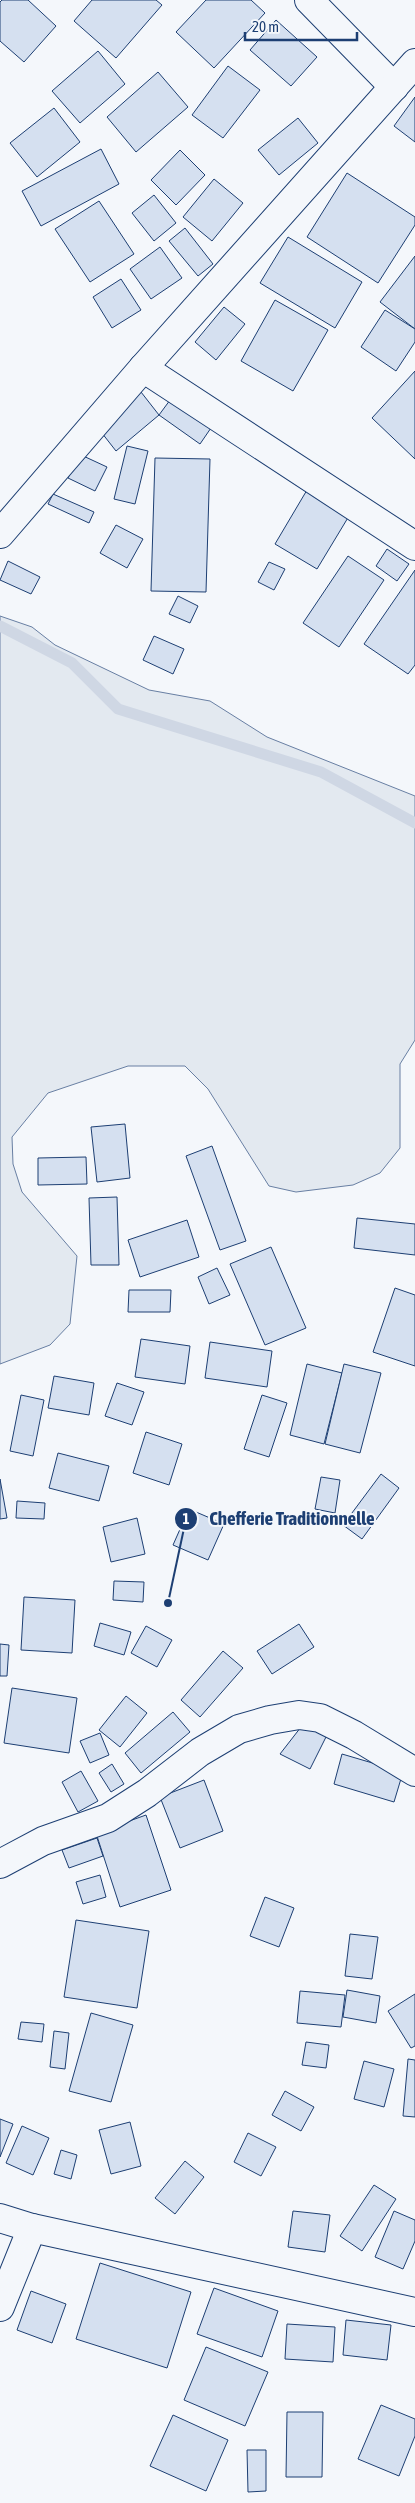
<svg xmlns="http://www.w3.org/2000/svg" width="415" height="2503" font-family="'Asap Condensed',sans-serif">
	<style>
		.green { fill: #e3e9f0; stroke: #687fa3 }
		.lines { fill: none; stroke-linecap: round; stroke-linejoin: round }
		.stream { stroke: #cfd7e4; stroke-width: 11 }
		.building { fill: #d5e0f0; stroke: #1d3f73 }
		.street-casing { stroke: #1d3f73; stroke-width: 30 }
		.street { stroke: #f4f7fb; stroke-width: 28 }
		.leader { fill: none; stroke: #1d3f73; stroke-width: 2 }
		.callout-dot { fill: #1d3f73; stroke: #f4f7fb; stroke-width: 2 }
		.mark-label { font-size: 15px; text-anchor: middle; font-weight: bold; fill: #fff }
		.callout-label { font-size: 19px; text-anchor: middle; font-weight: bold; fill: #1d3f73; stroke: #f4f7fb; stroke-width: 4; stroke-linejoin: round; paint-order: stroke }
	</style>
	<rect width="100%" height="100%" fill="#f4f7fb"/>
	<polygon class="green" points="0,616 32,627 55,645 149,690 210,701 267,737 415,796 415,1040 400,1064 400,1148 380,1173 353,1185 296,1192 269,1186 208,1089 185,1066 128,1066 48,1093 12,1137 13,1164 22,1192 77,1256 70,1324 50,1345 0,1364"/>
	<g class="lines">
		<polyline class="stream" points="0,626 72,663 118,709 321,772 415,823"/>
	</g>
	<g class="building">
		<polygon points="2,0 28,0 56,26 24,62 0,41 0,2"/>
		<polygon points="92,0 156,0 162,5 116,58 74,21"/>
		<polygon points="206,0 251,0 265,13 214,68 176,32"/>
		<polygon points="276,20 317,57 291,86 250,50"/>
		<polygon points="98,51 125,84 80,123 52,91"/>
		<polygon points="228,66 260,90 223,138 192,115"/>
		<polygon points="158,72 188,107 136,152 107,117"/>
		<polygon points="415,97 415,142 394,126"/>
		<polygon points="54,108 80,142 37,177 10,143"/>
		<polygon points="298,118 318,143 279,175 258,150"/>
		<polygon points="101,149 119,184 41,226 22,191"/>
		<polygon points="180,150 205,175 176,205 151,180"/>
		<polygon points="347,173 415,217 415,225 378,283 307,237"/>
		<polygon points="214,179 243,203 212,241 183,217"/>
		<polygon points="154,195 176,223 154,241 132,213"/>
		<polygon points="99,201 134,254 90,282 55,229"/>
		<polygon points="185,228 213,264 198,276 169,241"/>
		<polygon points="288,237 362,282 335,328 260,283"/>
		<polygon points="160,247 182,278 151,299 130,269"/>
		<polygon points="415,256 415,329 380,302"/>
		<polygon points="121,279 141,310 112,328 93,297"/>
		<polygon points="275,300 328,330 293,391 241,361"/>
		<polygon points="224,307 245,324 216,360 195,342"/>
		<polygon points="385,310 415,329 415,342 396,371 361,347"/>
		<polygon points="415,371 415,459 372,418"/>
		<polygon points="141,392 159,415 116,451 98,428"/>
		<polygon points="173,396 213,425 200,444 159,415"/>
		<polygon points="127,446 148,451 135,504 114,499"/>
		<polygon points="79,454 107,467 95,491 68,478"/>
		<polygon points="155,458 210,459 206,592 151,591"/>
		<polygon points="307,490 349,516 317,569 275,544"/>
		<polygon points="53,494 94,512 89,523 48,504"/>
		<polygon points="116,525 143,539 127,568 100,553"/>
		<polygon points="387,549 409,564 397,581 376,566"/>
		<polygon points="348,556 384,580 339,647 303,623"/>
		<polygon points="8,561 40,577 31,594 0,580"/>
		<polygon points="269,562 285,569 274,590 258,582"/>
		<polygon points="415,570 415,665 408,674 364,644"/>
		<polygon points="178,596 198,606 190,623 169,614"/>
		<polygon points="154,636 184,649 173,674 143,660"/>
		<polygon points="125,1124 130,1178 97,1182 91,1127"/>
		<polygon points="212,1146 246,1241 220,1250 186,1156"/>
		<polygon points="86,1157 87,1184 38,1185 38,1158"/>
		<polygon points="117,1197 119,1265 91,1265 89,1198"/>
		<polygon points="357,1218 415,1224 415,1255 354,1248"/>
		<polygon points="187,1220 199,1257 140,1277 128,1240"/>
		<polygon points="271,1247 306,1328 265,1345 230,1264"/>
		<polygon points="217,1268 230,1295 209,1304 198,1277"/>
		<polygon points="395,1288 415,1295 415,1366 373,1352"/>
		<polygon points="129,1290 171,1290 170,1312 128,1312"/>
		<polygon points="141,1339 190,1346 185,1384 135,1377"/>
		<polygon points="210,1342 272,1351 267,1387 205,1378"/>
		<polygon points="307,1364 342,1373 324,1444 290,1435"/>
		<polygon points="344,1364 381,1373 360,1453 325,1444"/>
		<polygon points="54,1376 94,1383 89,1415 48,1408"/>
		<polygon points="117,1383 144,1392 132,1425 105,1416"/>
		<polygon points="21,1395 44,1400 33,1456 10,1451"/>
		<polygon points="262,1395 287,1403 269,1457 244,1449"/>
		<polygon points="146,1432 182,1444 169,1485 133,1473"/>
		<polygon points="58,1453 109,1466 99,1501 49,1488"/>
		<polygon points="381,1474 399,1488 362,1539 343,1525"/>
		<polygon points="321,1477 340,1480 335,1513 315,1509"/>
		<polygon points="0,1479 7,1518 0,1519"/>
		<polygon points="17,1501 45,1503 44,1519 16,1518"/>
		<polygon points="189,1509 224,1524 208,1560 173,1545"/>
		<polygon points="137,1518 145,1554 111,1562 103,1527"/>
		<polygon points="114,1581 144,1582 143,1602 113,1600"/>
		<polygon points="24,1597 75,1600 72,1653 21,1650"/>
		<polygon points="100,1623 131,1632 124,1655 94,1646"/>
		<polygon points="299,1624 314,1647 272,1674 257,1651"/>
		<polygon points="146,1626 172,1640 157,1667 131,1653"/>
		<polygon points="0,1644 9,1645 7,1676 0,1676"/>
		<polygon points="223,1651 243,1668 200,1717 181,1700"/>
		<polygon points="12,1688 77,1698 69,1753 4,1743"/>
		<polygon points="126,1696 147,1713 120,1747 99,1730"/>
		<polygon points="173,1712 190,1732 141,1773 125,1753"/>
		<polygon points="301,1727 331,1727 310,1769 280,1754"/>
		<polygon points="100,1733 109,1755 90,1763 80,1741"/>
		<polygon points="342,1754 403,1772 394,1802 334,1784"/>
		<polygon points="112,1764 124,1784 111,1792 99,1773"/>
		<polygon points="81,1771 98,1801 78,1812 62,1782"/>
		<polygon points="204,1780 223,1831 180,1848 160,1797"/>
		<polygon points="146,1815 171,1890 120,1907 96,1833"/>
		<polygon points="97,1838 103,1856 69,1868 62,1850"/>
		<polygon points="100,1875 106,1897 83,1904 76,1882"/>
		<polygon points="265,1897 294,1908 279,1947 250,1936"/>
		<polygon points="76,1920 149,1931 137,2008 64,1997"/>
		<polygon points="350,1934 378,1937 372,1979 345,1976"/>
		<polygon points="347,1990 380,1996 376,2023 343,2017"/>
		<polygon points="300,1991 345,1995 341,2027 297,2023"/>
		<polygon points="415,1994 415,2046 411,2048 388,2011"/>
		<polygon points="91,2013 133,2025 111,2102 69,2091"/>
		<polygon points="21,2022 44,2024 42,2042 18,2039"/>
		<polygon points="54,2031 69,2033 65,2069 50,2067"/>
		<polygon points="306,2042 329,2045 326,2068 302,2065"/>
		<polygon points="408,2059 415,2060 415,2117 403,2116"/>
		<polygon points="364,2061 394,2069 384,2107 354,2099"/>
		<polygon points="285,2091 314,2107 301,2131 272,2115"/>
		<polygon points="0,2119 13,2124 0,2157"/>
		<polygon points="130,2122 141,2166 111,2174 99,2130"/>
		<polygon points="22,2126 49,2138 33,2175 6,2163"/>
		<polygon points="248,2133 276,2147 261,2176 234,2162"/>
		<polygon points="61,2150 77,2155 71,2179 54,2174"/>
		<polygon points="185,2161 204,2177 175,2214 155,2198"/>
		<polygon points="374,2185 396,2199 362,2251 340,2236"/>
		<polygon points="293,2211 330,2215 325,2252 288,2247"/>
		<polygon points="394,2211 415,2220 415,2241 403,2269 375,2257"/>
		<polygon points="100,2263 191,2292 167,2368 76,2339"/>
		<polygon points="214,2288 278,2311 262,2357 197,2334"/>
		<polygon points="31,2291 66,2304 52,2343 17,2330"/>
		<polygon points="346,2320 391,2325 387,2360 343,2355"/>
		<polygon points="287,2324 335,2327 333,2362 285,2359"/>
		<polygon points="206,2347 268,2372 245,2426 184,2400"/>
		<polygon points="381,2405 415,2419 415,2436 399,2476 358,2459"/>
		<polygon points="287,2412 323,2412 322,2477 286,2477"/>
		<polygon points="173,2415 228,2440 206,2491 150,2466"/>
		<polygon points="247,2450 266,2450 266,2491 248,2492"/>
	</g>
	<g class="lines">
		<g class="street-casing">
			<g id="street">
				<polyline points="309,0 394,87"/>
				<polyline points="143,368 415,546"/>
				<polyline points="0,534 143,368 415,63"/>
				<polyline points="0,1864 43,1841 108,1818 147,1793 200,1752 239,1729 270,1720 299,1715 320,1718 354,1735 415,1772"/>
				<polyline points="0,2218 32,2228 415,2312"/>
				<polyline points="0,2307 32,2228"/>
			</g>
		</g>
		<use href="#street" class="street"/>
	</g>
	<path class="leader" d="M168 1603L186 1519"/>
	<g class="callout-dot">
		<circle cx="168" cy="1603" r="5"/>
		<circle cx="186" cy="1519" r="12"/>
	</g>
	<g class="mark-label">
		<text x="186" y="1524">1</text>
	</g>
	<g class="callout-label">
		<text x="292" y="1525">Chefferie Traditionnelle</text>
	</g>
	<path d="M245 32v8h112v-8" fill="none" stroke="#1d3f73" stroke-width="2.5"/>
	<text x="252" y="32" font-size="15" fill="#1d3f73" stroke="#f4f7fb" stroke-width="4" paint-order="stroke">20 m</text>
</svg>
